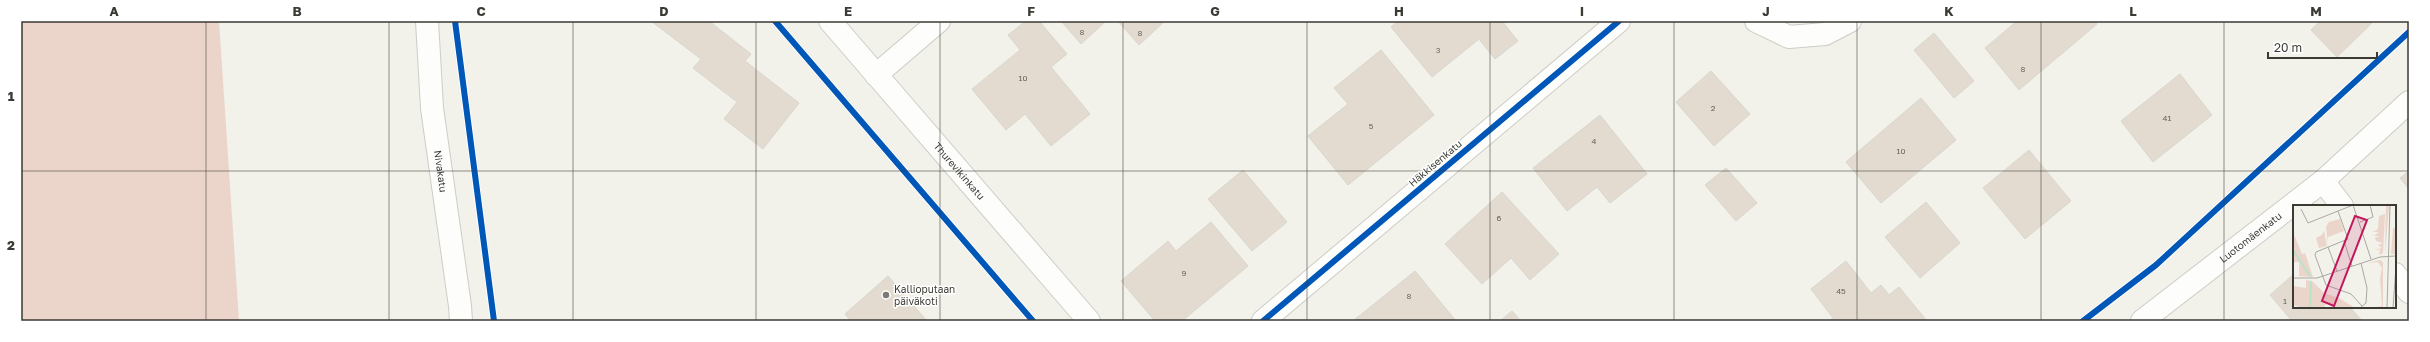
<svg xmlns="http://www.w3.org/2000/svg" width="2430" height="342" font-family="'Golos Text',sans-serif">
	<style>
		.green { fill: #ebd5ca }
		.building { fill: #e3dbcf; stroke: #d8d6d0 }
		.lines { fill: none; stroke-linecap: round; stroke-linejoin: round }
		.street-casing { stroke: #cdcdc7; stroke-width: 24 }
		.street { stroke: #fdfdfc; stroke-width: 22 }
		.cycleway-casing { stroke: #fff; stroke-width: 8 }
		.cycleway { stroke: #0057b8; stroke-width: 6 }
		.grid { fill: none; stroke: #3b3a35; stroke-width: 1; stroke-opacity: 0.55 }
		.poi-dot { fill: #7b7a74; stroke: #fff; stroke-width: 1.5 }
		.labels { text-anchor: middle; stroke-width: 3; stroke-linejoin: round; paint-order: stroke }
		.number-label { font-size: 8px; fill: #66635c }
		.street-label { font-size: 10px; fill: #3b3a35; stroke: #fff }
		.poi-label { font-size: 10px; fill: #3b3a35; stroke: #fff; text-anchor: start }
		.inset-river { fill: none; stroke: #b8e2ca; stroke-width: 2 }
		.inset-road { fill: none; stroke: #a9a8a2; stroke-width: 1 }
		.view { fill: #c2185b; fill-opacity: 0.15; stroke: #c2185b; stroke-width: 2 }
		.inset-edge { fill: none; stroke: #3b3a35; stroke-width: 2 }
		.neatline { fill: none; stroke: #3b3a35; stroke-width: 1.5 }
		.grid-label { font-size: 13px; text-anchor: middle; font-weight: bold; fill: #3b3a35 }
	</style>
	<rect width="100%" height="100%" fill="#f2f1ea"/>
	<polygon class="green" points="21,21 219,21 239,321 21,321"/>
	<g class="building">
		<polygon points="651,21 709,21 751,54 745,61 799,103 763,149 724,119 737,102 693,68 701,59"/>
		<polygon points="1026,21 1039,21 1067,54 1051,67 1090,114 1051,146 1025,114 1006,130 972,89 1020,50 1008,35"/>
		<polygon points="1061,21 1106,21 1081,44"/>
		<polygon points="1118,21 1165,21 1139,45"/>
		<polygon points="1398,21 1502,21 1518,41 1495,59 1479,39 1432,77 1391,27"/>
		<polygon points="2017,21 2095,21 2097,24 2019,90 1985,48"/>
		<polygon points="2320,21 2372,21 2373,22 2337,57 2311,30"/>
		<polygon points="1934,33 1974,81 1954,98 1914,50"/>
		<polygon points="1381,50 1434,115 1348,185 1308,136 1348,104 1334,88"/>
		<polygon points="1711,71 1750,114 1714,146 1676,102"/>
		<polygon points="2180,74 2212,115 2153,162 2121,121"/>
		<polygon points="1921,98 1956,140 1881,203 1846,162"/>
		<polygon points="1600,115 1647,174 1610,203 1597,187 1567,211 1533,168"/>
		<polygon points="2029,150 2071,201 2025,239 1983,188"/>
		<polygon points="1726,168 1757,203 1736,221 1705,185"/>
		<polygon points="1243,170 1287,222 1252,251 1208,199"/>
		<polygon points="2409,171 2409,189 2400,178"/>
		<polygon points="1502,192 1559,254 1530,280 1511,258 1482,284 1445,244"/>
		<polygon points="1926,202 1960,243 1920,278 1885,237"/>
		<polygon points="1211,222 1248,266 1182,321 1155,321 1121,281 1168,241 1176,251"/>
		<polygon points="1846,261 1871,293 1881,285 1889,295 1899,287 1927,321 1829,321 1833,318 1811,289"/>
		<polygon points="1415,271 1456,321 1353,321"/>
		<polygon points="2294,274 2294,307 2350,307 2362,321 2292,321 2270,295"/>
		<polygon points="888,276 927,321 851,321 845,314"/>
		<polygon points="1512,311 1521,321 1500,321"/>
	</g>
	<g class="lines">
		<g class="street-casing">
			<g id="street">
				<path id="s1" d="M427,21l5,87 28,198 1,15"/>
				<path id="s2" d="M830,21l259,300"/>
				<polyline points="1756,21 1789,37 1825,34 1850,21"/>
				<polyline points="876,75 939,21"/>
				<polyline points="2323,181 2342,206"/>
				<polyline points="2395,274 2409,292"/>
				<polyline points="1263,321 1619,21"/>
				<path id="s3" d="M2142,321l181,-140 86,-79"/>
			</g>
		</g>
		<use href="#street" class="street"/>
		<g class="cycleway-casing">
			<g id="cycleway">
				<polyline points="455,21 494,321"/>
				<polyline points="775,21 1033,321"/>
				<polyline points="1263,321 1619,21"/>
				<polyline points="2083,321 2156,265 2409,32"/>
			</g>
		</g>
		<use href="#cycleway" class="cycleway"/>
	</g>
	<path class="grid" d="M206,21v300M389,21v300M573,21v300M756,21v300M940,21v300M1123,21v300M1307,21v300M1490,21v300M1674,21v300M1857,21v300M2041,21v300M2224,21v300M21,171h2388"/>
	<circle class="poi-dot" cx="886" cy="295" r="4"/>
	<g class="labels">
		<g class="number-label">
			<text x="1082" y="35">8</text>
			<text x="1140" y="36">8</text>
			<text x="1438" y="53">3</text>
			<text x="2023" y="72">8</text>
			<text x="1023" y="81">10</text>
			<text x="1713" y="111">2</text>
			<text x="2167" y="121">41</text>
			<text x="1371" y="129">5</text>
			<text x="1594" y="144">4</text>
			<text x="1901" y="154">10</text>
			<text x="1499" y="221">6</text>
			<text x="1184" y="276">9</text>
			<text x="1841" y="294">45</text>
			<text x="1409" y="299">8</text>
			<text x="2285" y="304">1</text>
		</g>
		<g class="street-label">
			<text transform="translate(1435 163) rotate(-40)" y="4">Häkkisenkatu</text>
			<text dy="4" stroke="none"><textPath href="#s1" startOffset="151">Nivakatu</textPath></text>
			<text dy="4" stroke="none"><textPath href="#s2" startOffset="198">Thurevikinkatu</textPath></text>
			<text dy="4" stroke="none"><textPath href="#s3" startOffset="137">Luotomäenkatu</textPath></text>
		</g>
		<g class="poi-label">
			<text x="894" y="293">Kallioputaan<tspan x="894" dy="12">päiväkoti</tspan></text>
		</g>
	</g>
	<g transform="translate(2293 205)">
		<rect width="103" height="103" fill="#f2f1ea"/>
		<path d="M93,0h3l-4,49zM92,9l-2,39 -4,2 1,-5h-5l7,-2 -4,-3 5,-2 -7,-2 -1,-3 4,-2h-5l5,-4h-6l5,-3 1,-13zM47,14l4,12 -16,6v7l-2,-17 3,-5zM100,23h3v26h-5zM31,26l3,15 -8,2 -3,-10 6,-3zM0,27l9,22 3,-1 8,24 -14,-1v-14h-6zM87,55l3,2v46h-11l10,-2 -2,-28 2,-10 -4,-6 -11,1zM13,75l6,1 12,12 15,5 16,10h-21l-7,-4 -5,4h-19l-10,-3v-19l13,2z" fill="#ebd5ca"/>
		<path class="inset-river" d="M0,45l17,26M17,103l1,-27"/>
		<path class="inset-road" d="M60,0l18,54M8,4l7,14 45,-18M45,6l10,28 -32,13 -1,3 11,30 25,9 11,12M67,17l13,-5 -3,-12M51,36l8,25M35,42l9,24M0,73h24l63,-21 15,-1M67,103l6,-5 1,-15 -6,-25M94,103l3,-103M100,103l3,-42"/>
		<path class="view" d="M62,11l12,4 -33,86 -12,-5z"/>
		<rect width="103" height="103" class="inset-edge"/>
	</g>
	<rect width="2430" height="342" fill="none" stroke="#ffffff" stroke-width="44"/>
	<path d="M2268 52v6h109v-6" fill="none" stroke="#3b3a35" stroke-width="2"/>
	<text x="2274" y="52" font-size="12" fill="#3b3a35" stroke="#ffffff" stroke-width="3" paint-order="stroke">20 m</text>
	<rect x="22" y="22" width="2386" height="298" class="neatline"/>
	<g class="grid-label">
		<text x="114" y="16">A</text>
		<text x="297" y="16">B</text>
		<text x="481" y="16">C</text>
		<text x="664" y="16">D</text>
		<text x="848" y="16">E</text>
		<text x="1031" y="16">F</text>
		<text x="1215" y="16">G</text>
		<text x="1399" y="16">H</text>
		<text x="1582" y="16">I</text>
		<text x="1766" y="16">J</text>
		<text x="1949" y="16">K</text>
		<text x="2133" y="16">L</text>
		<text x="2316" y="16">M</text>
		<text x="11" y="101">1</text>
		<text x="11" y="250">2</text>
	</g>
</svg>
